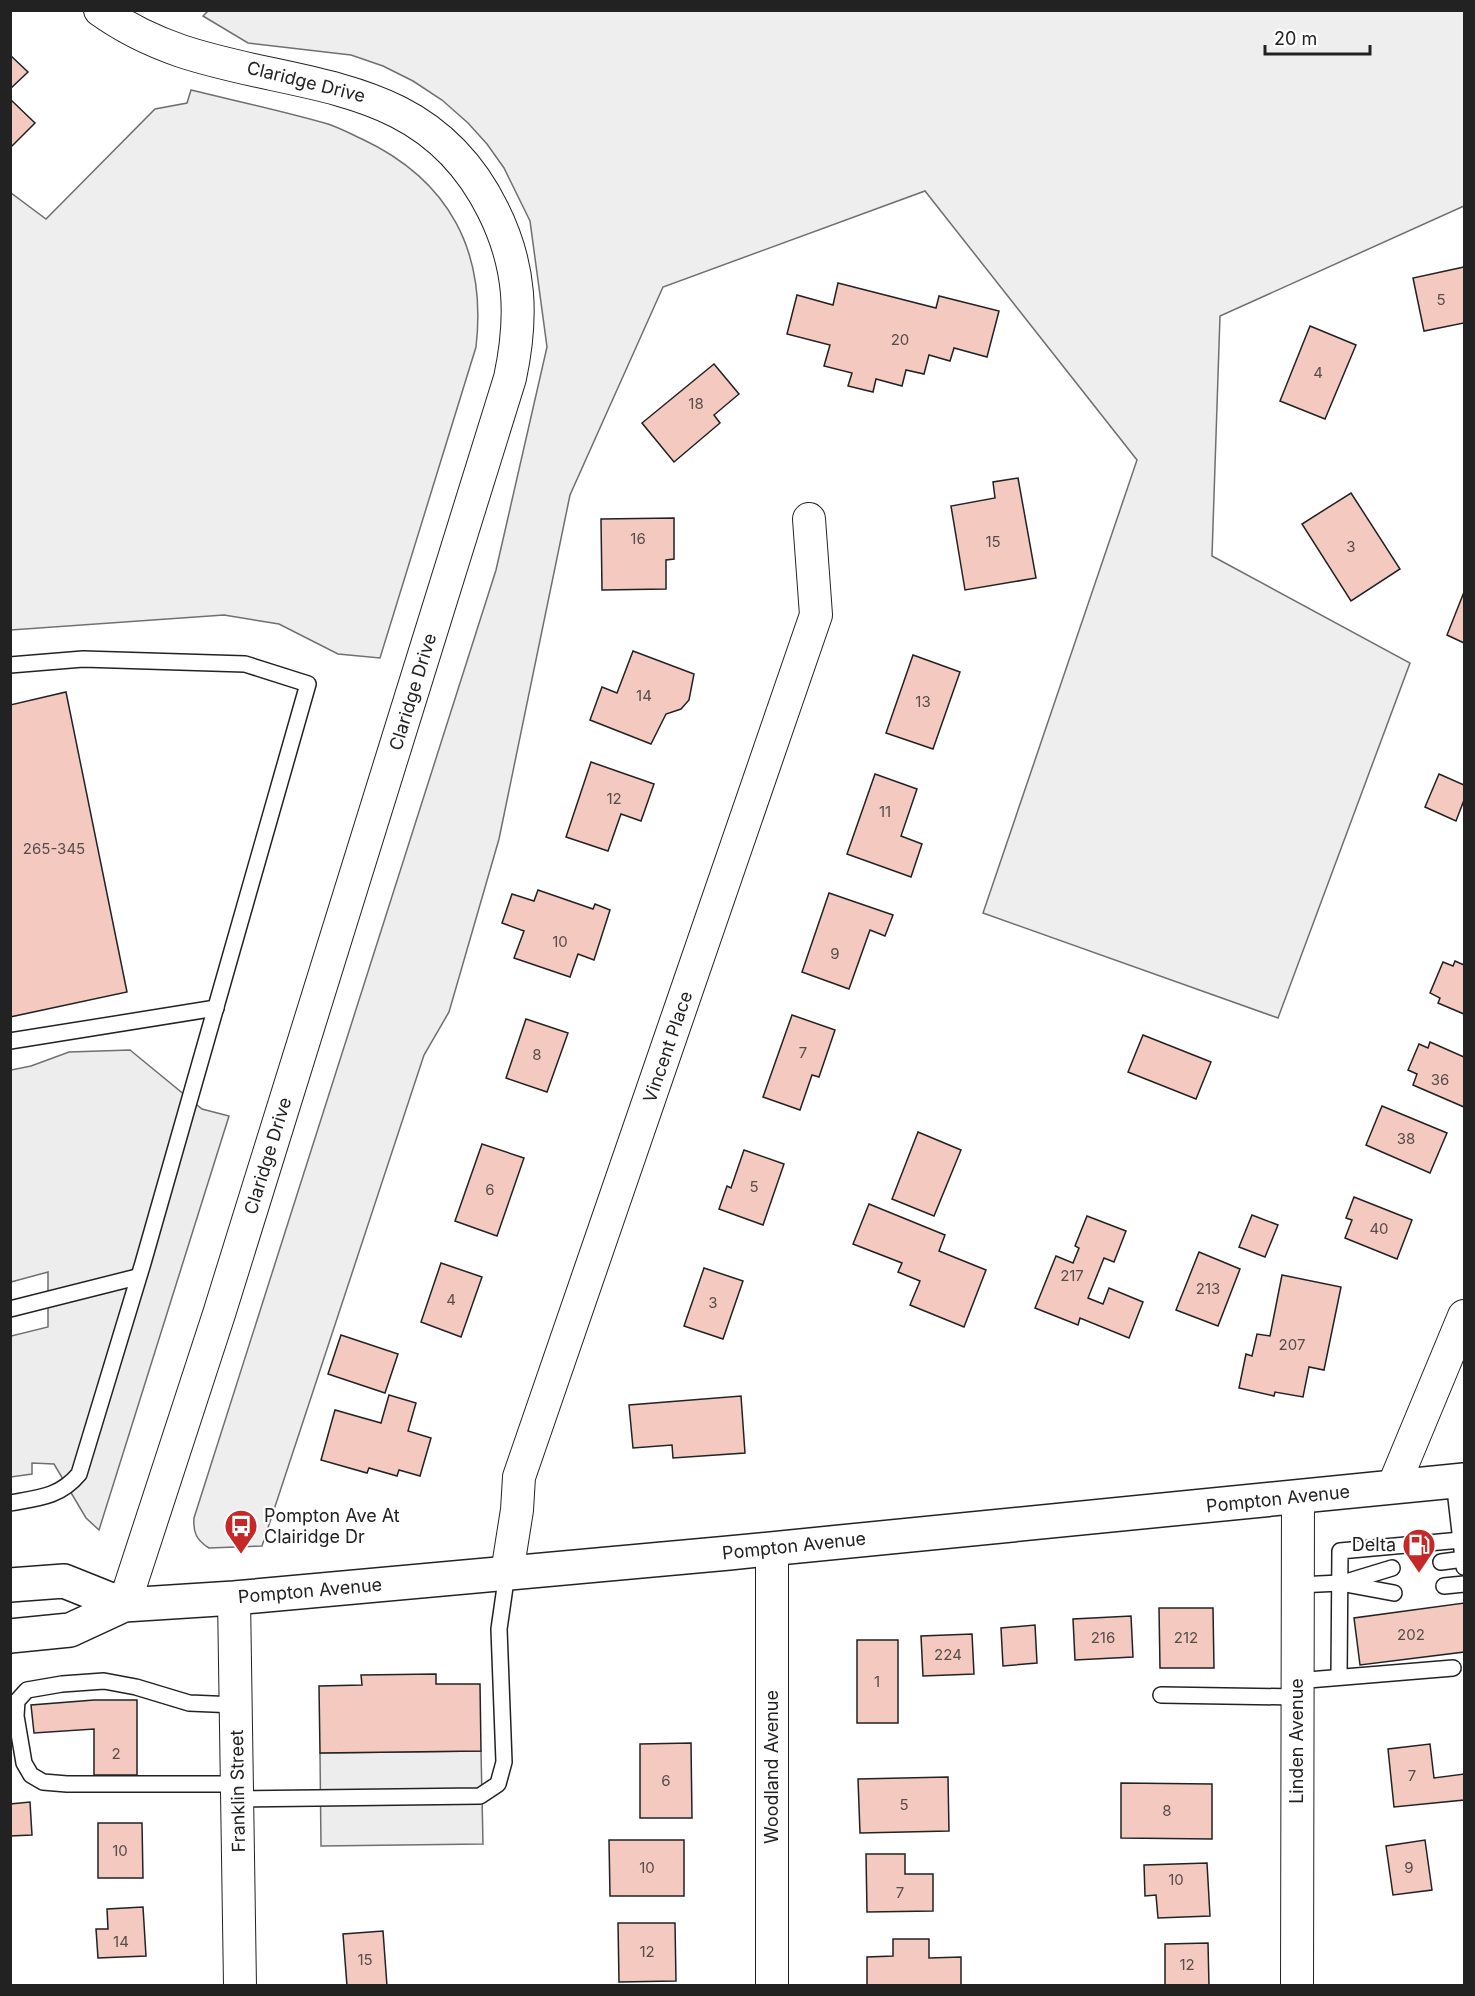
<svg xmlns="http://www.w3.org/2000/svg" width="1475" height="1996" font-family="Inter,sans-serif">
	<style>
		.green { fill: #eee; stroke: #6f6f6f; stroke-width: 1.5 }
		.parking { fill: #ededed; stroke: #6f6f6f; stroke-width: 1.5 }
		.building { fill: #f3c9c0; stroke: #222; stroke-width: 1.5 }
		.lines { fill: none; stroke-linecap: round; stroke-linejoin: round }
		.service-casing { stroke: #222; stroke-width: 18 }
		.minor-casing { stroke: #222; stroke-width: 34 }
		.primary-casing { stroke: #222; stroke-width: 36 }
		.service { stroke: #fff; stroke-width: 15 }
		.minor { stroke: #fff; stroke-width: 32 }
		.primary { stroke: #fff; stroke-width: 33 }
		.labels { text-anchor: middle; stroke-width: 4.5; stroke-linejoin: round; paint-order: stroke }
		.number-label { font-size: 15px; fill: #564c4a }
		.street-label { font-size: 18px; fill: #222; stroke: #fff }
		.poi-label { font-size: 18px; fill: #222; stroke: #fff; text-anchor: start }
	</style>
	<rect width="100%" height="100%" fill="#fff"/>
	<g class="green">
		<path d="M208,11h1256v195l-244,110 -8,240 198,107 -132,355 -295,-105 154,-453 -212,-269 -262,96 -93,208 -71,344 -50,173 -25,43 -162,491 -53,2c-13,-8 -16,-16 -15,-30l302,-948 51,-223 -17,-126 -26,-53 -17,-24 -19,-21 -26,-23 -29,-19 -30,-15 -32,-11 -103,-12 -45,-27z"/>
		<path d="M191,90c45,11 92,21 137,34 12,4 23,10 34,15 87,41 125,112 114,208l-96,311 -42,-4 -59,-30 -55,-9 -213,15v-437l35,26 109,-110 32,-6z"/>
	</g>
	<g class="parking">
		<polygon points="130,1050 202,1109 229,1116 99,1530 86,1518 54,1464 32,1463 32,1474 11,1477 11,1336 48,1327 48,1272 11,1282 11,1070 31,1066 69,1052"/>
		<polygon points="481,1751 483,1844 321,1846 320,1753"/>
	</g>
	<g class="building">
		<polygon points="10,55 28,72 10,89"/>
		<polygon points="10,99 35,123 10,148"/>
		<polygon points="1464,267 1464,323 1424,331 1413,278"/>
		<polygon points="838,283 936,308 939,296 999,311 987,357 954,348 950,361 929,355 924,374 906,370 902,386 876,379 873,392 848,386 852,373 824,366 830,345 787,334 797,295 833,305"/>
		<polygon points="1310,326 1356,345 1325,419 1280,401"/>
		<polygon points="714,364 739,394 714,415 720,423 674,462 642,423"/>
		<polygon points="1018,478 1036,578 965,590 951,506 995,498 993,482"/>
		<polygon points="1351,493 1400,569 1351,601 1302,524"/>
		<polygon points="674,518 674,559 666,560 666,589 602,590 601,519"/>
		<polygon points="1464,592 1464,643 1447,635"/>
		<polygon points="633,651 694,674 689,700 681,709 666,714 651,744 590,720 602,687 617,693"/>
		<polygon points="913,655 960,672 933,749 886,733"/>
		<polygon points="66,692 127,992 10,1017 10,705"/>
		<polygon points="591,762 654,784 641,821 621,814 608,851 566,837"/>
		<polygon points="875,774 917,789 901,836 922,844 911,877 847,854"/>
		<polygon points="1439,774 1464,785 1464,800 1456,821 1425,807"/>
		<polygon points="538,890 593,909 595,904 610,910 594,960 578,954 570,977 514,958 524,931 502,923 512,894 534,901"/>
		<polygon points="829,893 893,915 885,936 870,930 849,989 802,972"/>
		<polygon points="1455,961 1464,965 1464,1014 1438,1003 1440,998 1430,993 1443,962 1453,966"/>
		<polygon points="792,1015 835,1030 819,1077 812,1075 800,1110 763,1097"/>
		<polygon points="526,1019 568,1033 547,1092 506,1078"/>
		<polygon points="1143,1035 1211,1062 1196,1099 1128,1072"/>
		<polygon points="1430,1042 1464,1057 1464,1107 1413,1085 1417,1074 1408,1070 1419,1044 1428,1048"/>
		<polygon points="1382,1106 1447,1133 1430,1173 1366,1145"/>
		<polygon points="918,1132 961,1150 934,1216 892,1199"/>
		<polygon points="482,1144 524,1158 497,1236 455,1221"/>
		<polygon points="744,1150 784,1164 763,1225 719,1209 727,1186 731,1188"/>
		<polygon points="1354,1197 1412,1220 1397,1259 1345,1238 1352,1220 1346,1218"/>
		<polygon points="869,1204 945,1235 939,1251 986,1270 964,1327 910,1305 920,1281 898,1272 902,1263 853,1244"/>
		<polygon points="1252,1215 1278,1225 1265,1257 1239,1247"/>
		<polygon points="1087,1216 1126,1231 1114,1262 1104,1258 1088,1298 1103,1304 1109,1288 1143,1302 1129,1338 1080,1318 1078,1325 1035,1308 1056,1256 1073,1263 1079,1248 1075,1246"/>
		<polygon points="1199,1252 1240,1269 1218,1326 1176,1310"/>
		<polygon points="441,1263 482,1277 461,1337 421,1322"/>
		<polygon points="704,1268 743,1281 723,1339 684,1326"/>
		<polygon points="1282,1275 1341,1287 1324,1370 1309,1367 1303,1397 1275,1392 1274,1396 1239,1388 1246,1354 1252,1356 1257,1334 1270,1336"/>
		<polygon points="341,1335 398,1354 385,1393 328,1374"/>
		<polygon points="389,1395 416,1403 408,1431 431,1438 420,1476 399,1470 397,1476 369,1468 367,1473 321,1460 335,1410 381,1423"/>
		<polygon points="741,1396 745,1453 673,1458 672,1445 633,1448 629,1405"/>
		<polygon points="1464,1603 1464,1652 1360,1665 1354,1618"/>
		<polygon points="1159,1608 1213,1608 1214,1668 1160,1668"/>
		<polygon points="1131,1616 1133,1657 1075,1660 1073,1619"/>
		<polygon points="1035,1625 1037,1663 1003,1666 1001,1628"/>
		<polygon points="972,1634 974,1674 923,1676 921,1636"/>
		<rect x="857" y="1640" width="41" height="83"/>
		<polygon points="436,1674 436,1684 480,1684 481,1751 320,1753 319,1686 362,1685 361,1675"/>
		<polygon points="94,1700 137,1700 137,1775 94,1775 94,1729 34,1733 31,1705"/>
		<polygon points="691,1743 692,1818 640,1818 640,1744"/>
		<polygon points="1430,1744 1434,1778 1464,1774 1464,1800 1394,1807 1388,1749"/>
		<polygon points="948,1777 949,1831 860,1833 858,1779"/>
		<polygon points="1121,1783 1212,1784 1212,1839 1121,1838"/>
		<polygon points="30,1802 32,1835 10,1836 10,1804"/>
		<polygon points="98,1823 142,1823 143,1878 98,1878"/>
		<polygon points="609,1840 684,1840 684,1896 610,1896"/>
		<polygon points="1425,1840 1432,1890 1393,1895 1386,1846"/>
		<polygon points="866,1854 905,1854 905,1874 933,1874 933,1911 867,1912"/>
		<polygon points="1207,1863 1210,1916 1158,1918 1156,1895 1145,1896 1144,1865"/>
		<polygon points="143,1907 146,1956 98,1958 96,1929 108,1929 107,1909"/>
		<polygon points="618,1923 675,1923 676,1981 619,1982"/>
		<polygon points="383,1931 387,1986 347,1986 343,1934"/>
		<polygon points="893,1939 929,1939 929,1958 961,1957 961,1986 867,1986 867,1957 893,1956"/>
		<polygon points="1208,1943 1209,1986 1165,1986 1165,1944"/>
	</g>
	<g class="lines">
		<g class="service-casing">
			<g id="service">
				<path d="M10,665l73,-6 162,5 63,20 -165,579 -64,211c-19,23 -41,24 -69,29"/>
				<polyline points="10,1041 216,1008"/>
				<polyline points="10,1309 137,1277"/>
				<polyline points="1454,1481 1464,1567"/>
				<polyline points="1441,1562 1464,1559"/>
				<polyline points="1346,1582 1392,1568"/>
				<polyline points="1298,1585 1340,1583 1394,1593"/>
				<polyline points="1444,1586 1464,1584"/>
				<polyline points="1339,1677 1340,1551 1461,1540"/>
				<polyline points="1296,1681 1453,1668"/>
				<polyline points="1161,1695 1296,1697"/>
				<polyline points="236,1705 189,1703 136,1687 104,1681 62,1684 27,1690 17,1701 16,1716 24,1763 31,1775 43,1782 67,1784 238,1784"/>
				<polyline points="238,1799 480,1796 498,1784 504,1762 499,1629 507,1573"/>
			</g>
		</g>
		<g class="minor-casing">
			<g id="minor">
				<path d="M100,10c25,18 52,31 81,41 120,40 246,25 312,159 28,56 30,107 17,168l-291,936 -95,291"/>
				<polyline points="1393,1487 1464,1316"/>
				<polyline points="507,1573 517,1510 519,1477 816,615 809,519"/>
				<polyline points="234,1598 240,1986"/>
				<polyline points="772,1986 772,1549"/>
				<polyline points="1297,1986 1298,1497"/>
			</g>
		</g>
		<g class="primary-casing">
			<g id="primary">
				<polyline points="10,1585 64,1581 124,1605"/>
				<polyline points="10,1636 70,1630 124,1605 234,1598 729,1553 1464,1480"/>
			</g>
		</g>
		<use href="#service" class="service"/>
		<use href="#minor" class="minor"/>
		<use href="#primary" class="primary"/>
	</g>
	<defs>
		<g id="bus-pin" transform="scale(1.725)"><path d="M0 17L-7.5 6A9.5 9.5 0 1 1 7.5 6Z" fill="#c62828" stroke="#fff"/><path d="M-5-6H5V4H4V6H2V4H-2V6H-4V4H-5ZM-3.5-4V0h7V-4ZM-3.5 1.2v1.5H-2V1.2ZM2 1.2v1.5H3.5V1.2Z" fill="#fff"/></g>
		<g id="fuel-pin" transform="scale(1.725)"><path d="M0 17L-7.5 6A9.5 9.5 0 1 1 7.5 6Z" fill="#c62828" stroke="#fff"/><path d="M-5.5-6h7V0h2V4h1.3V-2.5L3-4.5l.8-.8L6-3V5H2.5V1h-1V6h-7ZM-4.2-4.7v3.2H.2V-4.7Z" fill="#fff"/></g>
	</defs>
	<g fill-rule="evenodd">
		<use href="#bus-pin" x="241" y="1526"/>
		<use href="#fuel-pin" x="1419" y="1545"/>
	</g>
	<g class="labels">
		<g class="number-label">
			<text x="1441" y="305">5</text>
			<text x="900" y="345">20</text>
			<text x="1318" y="378">4</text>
			<text x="696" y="409">18</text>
			<text x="638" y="544">16</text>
			<text x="993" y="547">15</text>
			<text x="1351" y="552">3</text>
			<text x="644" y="701">14</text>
			<text x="923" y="707">13</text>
			<text x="614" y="804">12</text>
			<text x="885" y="817">11</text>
			<text x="54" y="854">265-345</text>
			<text x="560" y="947">10</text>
			<text x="835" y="959">9</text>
			<text x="803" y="1058">7</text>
			<text x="537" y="1060">8</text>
			<text x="1440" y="1085">36</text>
			<text x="1406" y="1144">38</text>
			<text x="754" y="1192">5</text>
			<text x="490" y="1195">6</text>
			<text x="1379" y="1234">40</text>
			<text x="1072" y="1281">217</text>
			<text x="1208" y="1294">213</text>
			<text x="451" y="1305">4</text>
			<text x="713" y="1308">3</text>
			<text x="1292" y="1350">207</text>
			<text x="1411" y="1640">202</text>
			<text x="1103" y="1643">216</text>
			<text x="1186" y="1643">212</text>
			<text x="948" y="1660">224</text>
			<text x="877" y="1687">1</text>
			<text x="116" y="1759">2</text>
			<text x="1412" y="1781">7</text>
			<text x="666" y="1786">6</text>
			<text x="904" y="1810">5</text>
			<text x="1167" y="1816">8</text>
			<text x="120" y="1856">10</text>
			<text x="647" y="1873">10</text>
			<text x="1409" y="1873">9</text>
			<text x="1176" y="1885">10</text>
			<text x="900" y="1898">7</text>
			<text x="121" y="1947">14</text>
			<text x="647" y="1957">12</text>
			<text x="365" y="1965">15</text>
			<text x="1187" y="1970">12</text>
		</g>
		<g class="street-label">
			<text transform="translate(306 82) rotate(14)" y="6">Claridge Drive</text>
			<text transform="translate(413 692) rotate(-73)" y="6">Claridge Drive</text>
			<text transform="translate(668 1047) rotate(-71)" y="6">Vincent Place</text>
			<text transform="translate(268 1156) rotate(-73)" y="6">Claridge Drive</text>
			<text transform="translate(1278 1499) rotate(-6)" y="6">Pompton Avenue</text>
			<text transform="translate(794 1546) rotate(-6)" y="6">Pompton Avenue</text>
			<text transform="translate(310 1591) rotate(-5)" y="6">Pompton Avenue</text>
			<text transform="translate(1297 1741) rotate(-90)" y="6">Linden Avenue</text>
			<text transform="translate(772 1767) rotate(-90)" y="6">Woodland Avenue</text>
			<text transform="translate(238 1791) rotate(-91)" y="6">Franklin Street</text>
		</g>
		<g class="poi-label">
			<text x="264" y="1522">Pompton Ave At<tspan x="264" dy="21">Clairidge Dr</tspan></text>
			<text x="1396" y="1551" text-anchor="end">Delta</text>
		</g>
	</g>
	<rect width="1475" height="1996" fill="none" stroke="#222222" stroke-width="24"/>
	<path d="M1265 45v9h105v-9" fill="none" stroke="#222222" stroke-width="3"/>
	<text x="1274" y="45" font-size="18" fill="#222222" stroke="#ffffff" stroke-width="4.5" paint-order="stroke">20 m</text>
</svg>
